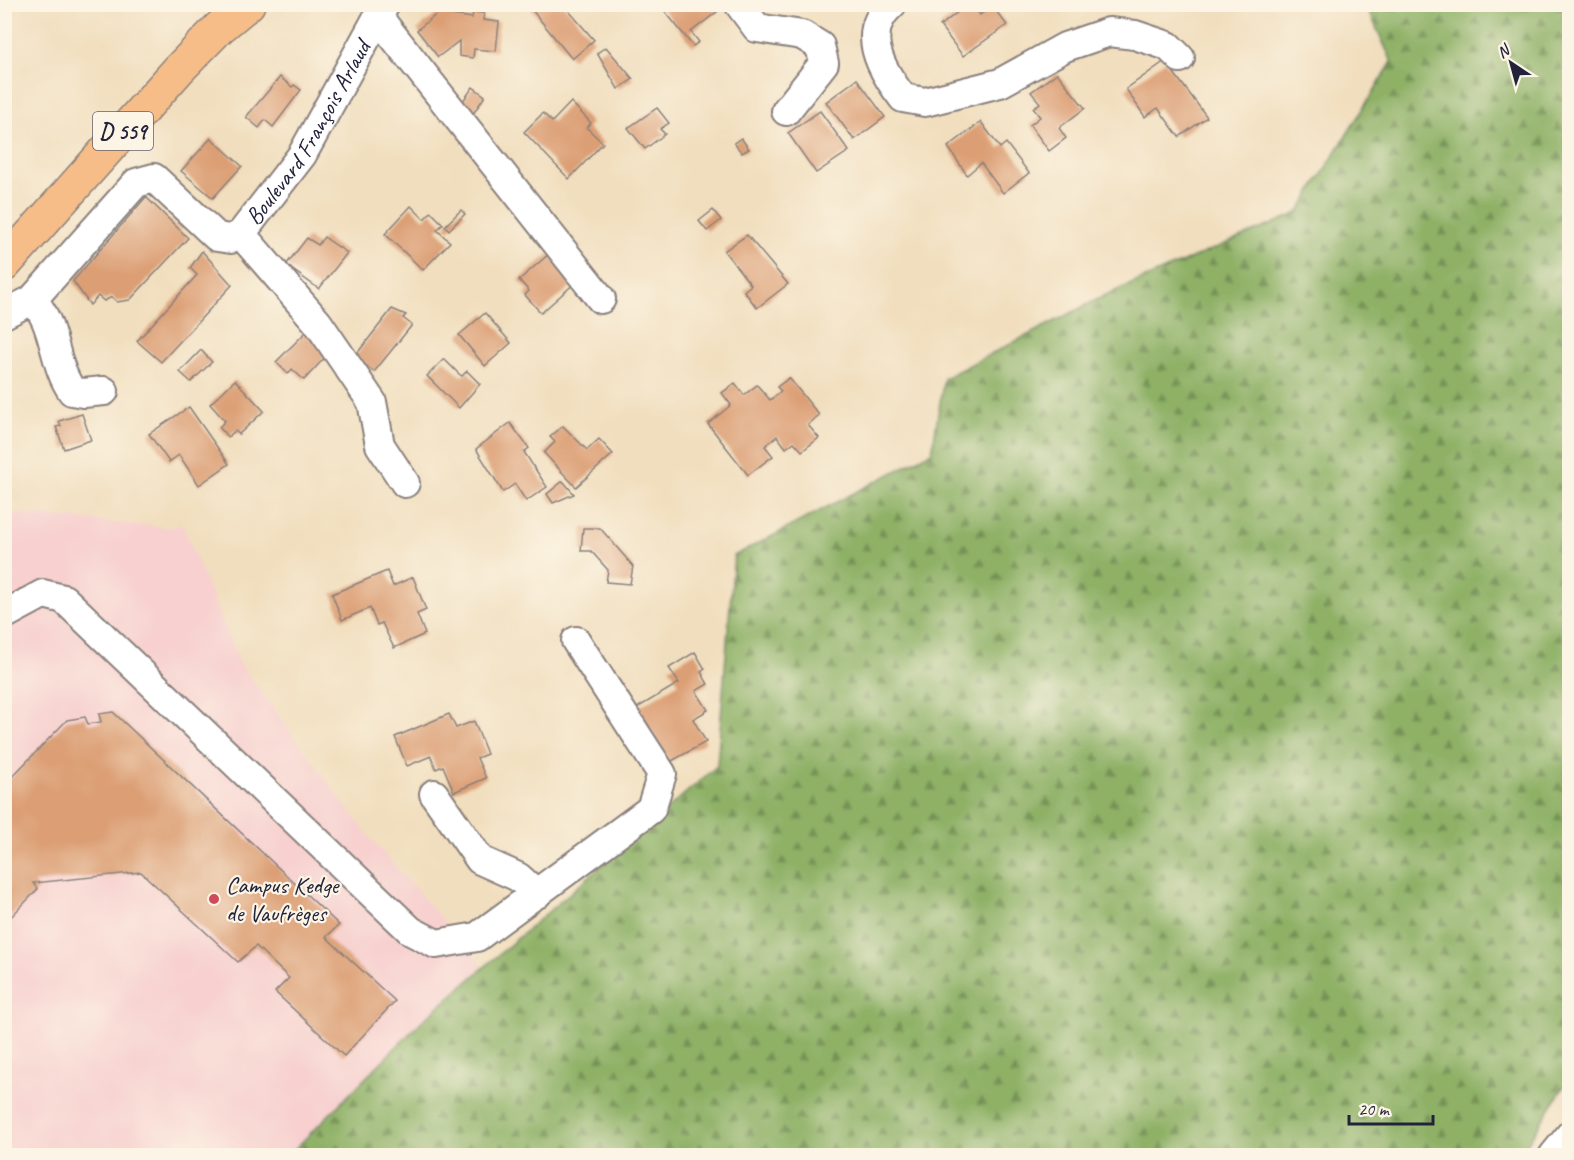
<svg xmlns="http://www.w3.org/2000/svg" width="1574" height="1160" font-family="Caveat,sans-serif">
	<style>
		.built { fill: #f7d0cf }
		.forest { fill: url(#forest-firs); stroke: #586a50; stroke-width: 1.5 }
		.building { fill: #dc9f75 }
		.lines { fill: none; stroke-linecap: round; stroke-linejoin: round }
		.minor-casing { stroke: #8a807c; stroke-width: 32 }
		.major-casing { stroke: #8a807c; stroke-width: 36 }
		.minor { stroke: #fff; stroke-width: 28 }
		.major { stroke: #f7bd88; stroke-width: 33 }
		.poi-dot { fill: #d1495b; stroke: #fcf5e5; stroke-width: 2 }
		.labels { text-anchor: middle; stroke-width: 4.5; stroke-linejoin: round; paint-order: stroke }
		.shield { fill: #fcf5e5; stroke: #63616e; stroke-width: 1.5 }
		.shield-label { font-size: 22px; font-weight: bold; fill: #22223b }
		.street-label { font-size: 24px; fill: #22223b; stroke: #fcf5e5 }
		.poi-label { font-size: 24px; fill: #22223b; stroke: #fcf5e5; text-anchor: start }
	</style>
	<defs>
		<pattern id="forest-firs" width="22" height="20" patternUnits="userSpaceOnUse" patternTransform="scale(1.5)"><rect width="22" height="20" fill="#8eb166"/><path d="M5 1l3.5 6h-7zM16 11l3.5 6h-7z" fill="#749055"/></pattern>
	</defs>
	<rect width="100%" height="100%" fill="#fcf5e5"/>
	<filter id="ink" filterUnits="userSpaceOnUse"><feTurbulence type="fractalNoise" baseFrequency=".0167" numOctaves="2"/><feDisplacementMap in="SourceGraphic" scale="12" xChannelSelector="R" yChannelSelector="G"/><feConvolveMatrix kernelMatrix="1 2 1 2 8 2 1 2 1" color-interpolation-filters="sRGB"/></filter>
	<filter id="wash" filterUnits="userSpaceOnUse"><feTurbulence type="fractalNoise" baseFrequency=".008" numOctaves="4" result="noise"/><feDisplacementMap in="SourceGraphic" scale="24" xChannelSelector="R" yChannelSelector="G"/><feGaussianBlur stdDeviation="1.35" result="paint"/><feColorMatrix in="noise" values="0 0 0 0 0 0 0 0 0 0 0 0 0 0 0 0 0 1.4 0 .05"/><feComposite in="paint" operator="in"/></filter>
	<g filter="url(#wash)">
		<rect width="100%" height="100%" fill="#f1debe"/>
		<polygon class="built" points="4,512 170,528 182,524 239,662 366,833 483,966 422,1021 288,1155 5,1155"/>
		<polygon class="forest" points="1366,5 1569,5 1570,1077 1520,1155 288,1156 422,1021 717,766 734,556 932,452 944,378 1108,294 1298,213 1392,62"/>
		<g id="blocks">
			<g class="building">
				<polygon points="527,4 563,4 594,40 572,59"/>
				<polygon points="659,4 713,4 718,11 691,32 699,42 693,46"/>
				<polygon points="968,4 972,4 980,15 992,6 1007,25 963,56 940,26"/>
				<polygon points="473,12 484,13 483,20 499,22 496,51 474,49 473,58 459,56 459,41 438,57 417,30 438,13 472,18"/>
				<polygon points="606,47 633,79 618,89 597,53"/>
				<polygon points="1165,61 1207,117 1179,137 1158,108 1145,117 1126,89"/>
				<polygon points="1057,73 1085,108 1059,128 1066,138 1049,151 1030,125 1040,117 1033,108 1040,103 1031,92"/>
				<polygon points="280,77 292,87 294,85 301,90 273,127 265,120 259,128 246,117"/>
				<polygon points="857,79 885,117 854,140 826,102"/>
				<polygon points="473,87 485,96 473,114 460,105"/>
				<polygon points="571,102 591,123 587,128 603,143 569,179 524,132 543,113 552,122"/>
				<polygon points="657,108 669,123 660,129 665,134 645,149 628,128"/>
				<polygon points="820,111 849,151 816,173 788,133"/>
				<polygon points="981,122 1000,148 1006,143 1029,173 1003,193 981,163 967,175 948,147"/>
				<polygon points="211,138 242,166 213,198 181,171"/>
				<polygon points="741,138 749,149 742,153 734,143"/>
				<polygon points="146,197 188,238 130,300 117,302 112,297 104,301 98,296 90,305 73,281"/>
				<polygon points="411,206 424,219 431,212 443,224 437,230 450,242 423,270 385,234"/>
				<polygon points="461,210 465,214 449,230 445,226"/>
				<polygon points="713,210 721,220 707,231 699,221"/>
				<polygon points="747,235 788,284 757,308 744,291 751,285 724,251"/>
				<polygon points="324,237 347,253 319,289 286,265 307,238 318,245"/>
				<polygon points="202,251 232,285 161,362 137,341 197,275 190,268"/>
				<polygon points="550,253 577,281 541,313 525,295 529,291 519,280"/>
				<polygon points="392,309 406,315 403,318 412,325 374,372 355,356"/>
				<polygon points="485,313 511,343 485,366 459,335"/>
				<polygon points="308,330 330,352 304,380 292,369 288,374 276,362"/>
				<polygon points="201,350 212,362 191,382 180,372"/>
				<polygon points="444,359 459,374 462,376 467,371 480,384 459,408 427,376"/>
				<polygon points="789,378 819,415 808,425 819,438 802,451 794,442 786,448 777,436 765,446 773,456 748,475 708,424 731,405 722,393 735,383 744,395 757,385 770,400 781,391 777,387"/>
				<polygon points="235,380 264,411 239,434 235,431 228,437 219,427 225,421 210,404"/>
				<polygon points="189,407 229,464 199,485 179,455 169,462 149,434"/>
				<polygon points="82,414 91,440 64,449 56,427 61,426 59,421"/>
				<polygon points="510,423 529,448 524,452 547,487 526,501 515,484 503,492 476,449"/>
				<polygon points="563,426 587,450 599,439 613,454 576,487 544,453 555,442 550,437"/>
				<polygon points="563,481 574,494 553,503 547,494"/>
				<polygon points="583,528 600,528 633,566 630,584 606,582 608,570 591,551 581,551"/>
				<polygon points="387,571 393,586 413,577 426,610 417,614 425,634 394,648 382,623 377,625 370,608 342,620 332,594"/>
				<polygon points="695,652 705,669 701,672 708,684 696,691 708,710 693,719 706,742 670,762 637,708 679,683 669,668"/>
				<polygon points="113,712 339,925 326,937 395,1001 344,1056 275,992 289,978 256,946 238,962 141,872 33,883 38,889 4,924 4,785 67,720 85,717 88,724 101,722 99,714"/>
				<polygon points="449,714 456,728 474,721 487,754 477,758 486,778 454,792 443,766 436,769 431,756 407,766 395,737"/>
			</g>
		</g>
	</g>
	<g filter="url(#ink)">
		<use href="#blocks" fill-opacity="0" stroke="#8a807c" stroke-width="1.5"/>
		<g class="lines">
			<g class="minor-casing">
				<g id="minor">
					<polyline points="739,4 757,28 802,35 820,46 824,63 786,111"/>
					<path d="M892,4c-33,28 -11,66 11,94l22,4 75,-19 65,-36 44,-15 26,3 33,11 12,12"/>
					<polyline points="378,17 601,299"/>
					<polyline points="241,234 318,323 372,402 380,445 405,483"/>
					<path d="M32,300c24,22 20,63 40,91l11,2 21,-2"/>
					<path id="s1" d="M4,314l28,-14 104,-117 18,-5 63,59 14,2 10,-5 61,-79 83,-151"/>
					<polyline points="4,615 43,594 64,599 411,931 436,944 477,937 651,809 662,774 576,641"/>
					<polyline points="434,794 480,860 518,877 537,894"/>
					<polyline points="1553,1156 1570,1135"/>
				</g>
			</g>
			<g class="major-casing">
				<polyline id="major" points="4,265 179,69 219,28 248,4"/>
			</g>
			<use href="#minor" class="minor"/>
			<use href="#major" class="major"/>
		</g>
	</g>
	<circle class="poi-dot" cx="214" cy="899" r="6"/>
	<g class="labels">
		<rect class="shield" x="93" y="112" width="60" height="38" rx="4.5"/>
		<g class="shield-label">
			<text x="123" y="139">D 559</text>
		</g>
		<g class="street-label">
			<text dy="8" stroke="none"><textPath href="#s1" startOffset="440">Boulevard François Arlaud</textPath></text>
		</g>
		<g class="poi-label">
			<text x="226" y="893">Campus Kedge<tspan x="226" dy="28">de Vaufrèges</tspan></text>
		</g>
	</g>
	<rect width="1574" height="1160" fill="none" stroke="#fcf5e5" stroke-width="24"/>
	<g transform="translate(1511 63) rotate(324)" stroke="#fcf5e5" stroke-width="4.5" paint-order="stroke">
	<path d="M0-4.5L10 22L0 15L-10 22Z" fill="#22223b"/>
	<text y="-9" font-size="16" font-weight="bold" text-anchor="middle" fill="#22223b">N</text>
	</g>
	<path d="M1349 1115v9h84v-9" fill="none" stroke="#22223b" stroke-width="3"/>
	<text x="1358" y="1115" font-size="18" fill="#22223b" stroke="#fcf5e5" stroke-width="4.5" paint-order="stroke">20 m</text>
</svg>
